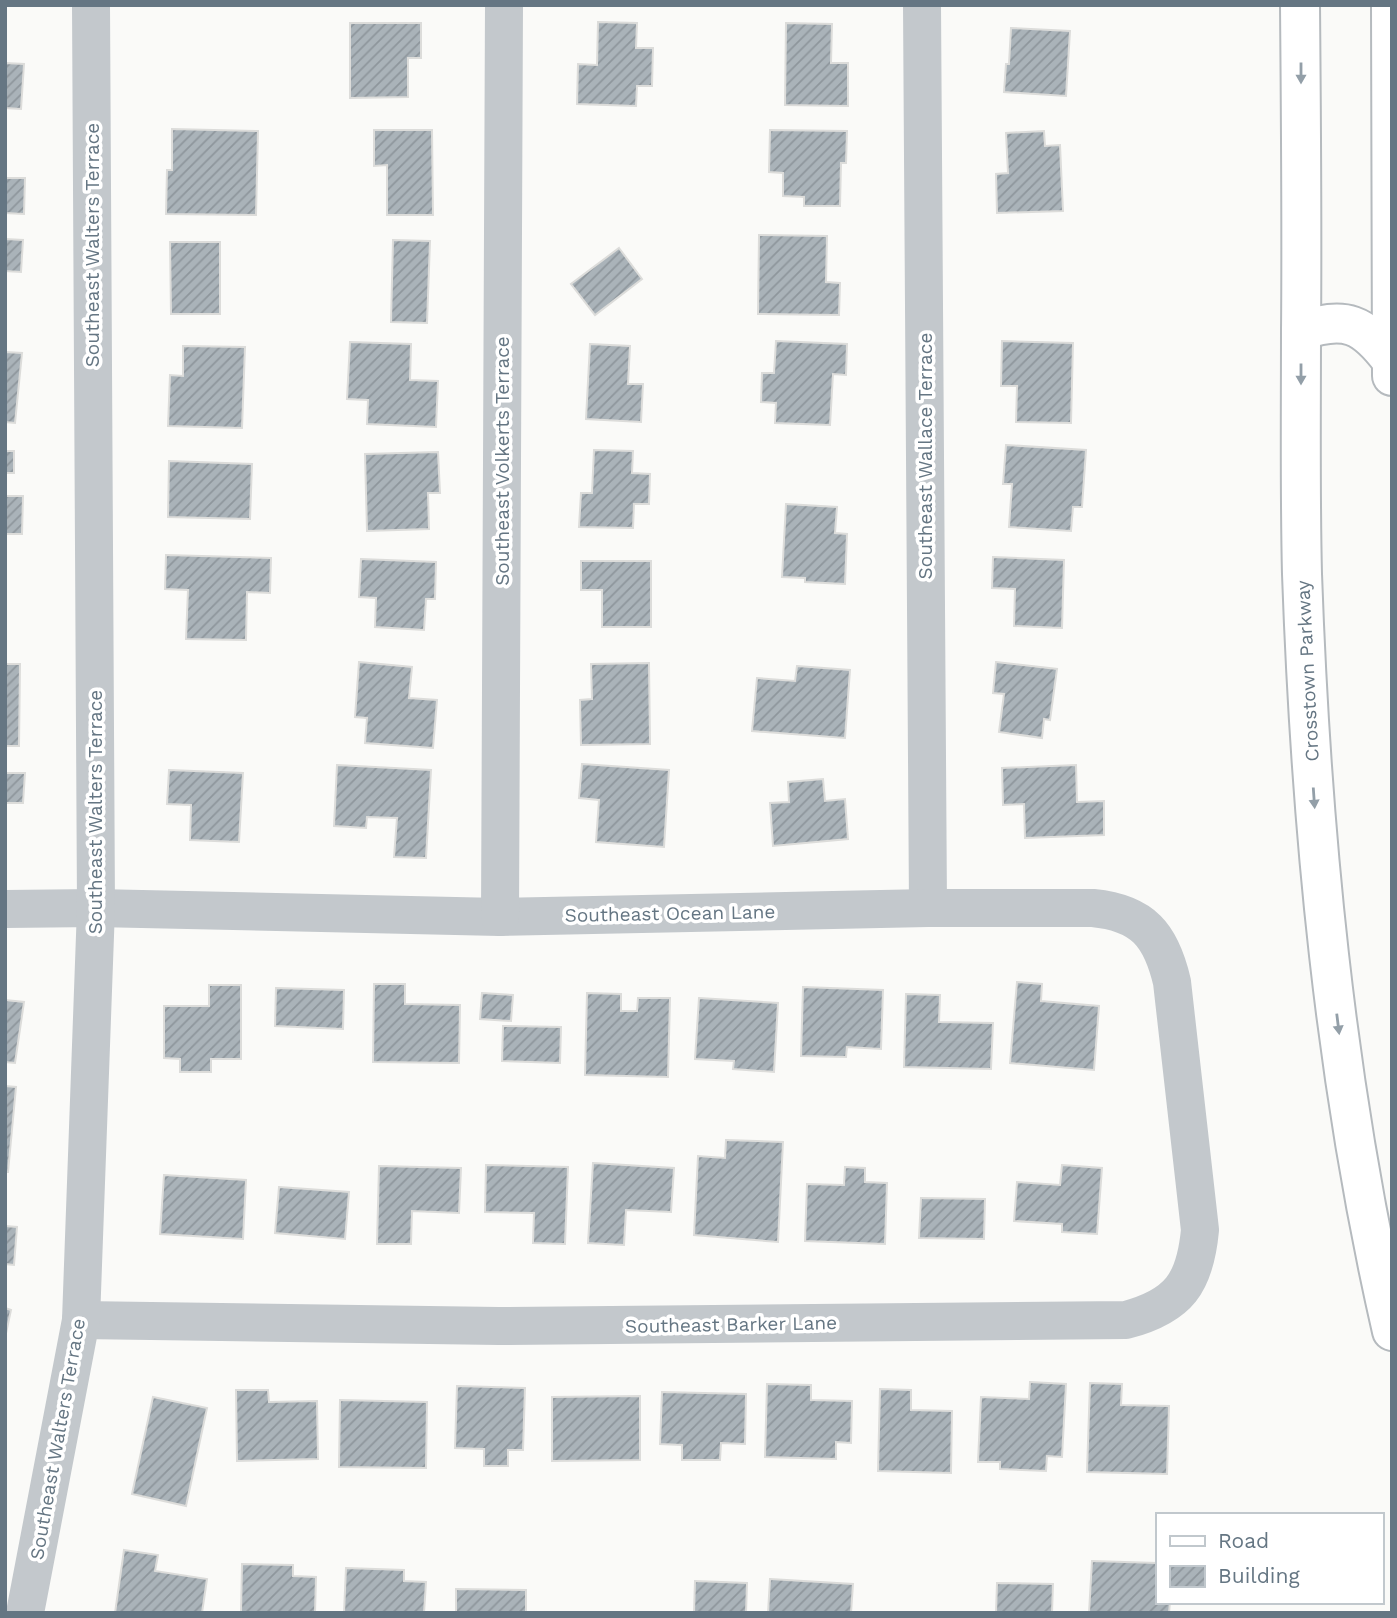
<svg xmlns="http://www.w3.org/2000/svg" width="1397" height="1618" font-family="'Work Sans',sans-serif">
	<style>
		.building { fill: url(#building-hatch); stroke: #dcdcda; stroke-width: 2 }
		.lines { fill: none; stroke-linecap: round; stroke-linejoin: round }
		.major-casing { stroke: #b5babe; stroke-width: 42 }
		.minor { stroke: #c3c8cc; stroke-width: 38 }
		.major { stroke: #fff; stroke-width: 38 }
		.oneway { fill: #939fa8 }
		.labels { text-anchor: middle; stroke-width: 7; stroke-linejoin: round; paint-order: stroke }
		.street-label { font-size: 19px; fill: #657683; stroke: #fff }
	</style>
	<defs>
		<pattern id="building-hatch" width="6" height="6" patternUnits="userSpaceOnUse" patternTransform="scale(1.75)"><rect width="6" height="6" fill="#aab3b9"/><path d="M-1 1l2-2M0 6l6-6M5 7l2-2" fill="none" stroke="#8e969c"/></pattern>
	</defs>
	<rect width="100%" height="100%" fill="#fafaf8"/>
	<g class="building">
		<polygon points="598,22 637,23 636,48 653,48 652,86 637,86 636,106 577,104 578,64 597,65"/>
		<polygon points="350,23 421,23 421,58 408,58 408,97 350,98"/>
		<polygon points="786,23 832,24 831,63 848,63 848,106 785,105"/>
		<polygon points="1011,28 1070,31 1066,96 1004,92 1006,64 1009,64"/>
		<polygon points="5,63 24,64 21,109 5,108"/>
		<polygon points="172,129 258,131 256,215 166,214 167,170 172,170"/>
		<polygon points="374,130 432,130 433,215 387,215 387,165 374,166"/>
		<polygon points="770,130 847,131 846,163 841,163 840,206 804,206 804,197 783,196 783,173 769,172"/>
		<polygon points="1044,131 1045,146 1060,145 1063,211 997,213 996,174 1008,173 1006,133"/>
		<polygon points="5,178 25,178 24,214 5,213"/>
		<polygon points="759,235 827,236 826,282 840,283 839,315 758,314"/>
		<polygon points="5,239 23,240 21,272 5,271"/>
		<polygon points="393,240 430,241 427,323 391,322"/>
		<polygon points="170,242 220,242 220,314 171,314"/>
		<polygon points="619,248 642,279 595,315 571,284"/>
		<polygon points="776,341 847,344 846,375 833,374 830,425 775,423 776,403 761,402 762,373 774,373"/>
		<polygon points="1002,341 1073,343 1071,423 1016,422 1017,386 1001,386"/>
		<polygon points="350,342 411,344 410,380 438,381 436,427 367,424 368,400 347,399"/>
		<polygon points="590,344 630,346 628,384 643,384 641,422 586,419"/>
		<polygon points="183,346 245,347 242,428 168,426 170,375 183,376"/>
		<polygon points="5,352 22,353 15,423 5,422"/>
		<polygon points="1006,445 1086,450 1082,507 1073,507 1071,531 1009,527 1012,484 1003,484"/>
		<polygon points="594,450 633,451 632,473 650,474 649,504 634,504 633,528 579,527 581,493 592,493"/>
		<rect x="5" y="451" width="9" height="22"/>
		<polygon points="438,452 440,493 428,493 429,529 367,531 365,454"/>
		<polygon points="169,461 252,464 250,519 168,517"/>
		<polygon points="5,496 23,496 22,534 5,534"/>
		<polygon points="786,504 837,507 835,533 847,534 845,584 805,582 805,578 782,577"/>
		<polygon points="166,555 271,558 270,593 247,592 246,640 186,639 188,590 165,589"/>
		<polygon points="993,557 1064,560 1062,628 1014,626 1015,589 992,588"/>
		<polygon points="361,559 436,562 435,599 426,599 424,630 375,627 376,598 359,597"/>
		<polygon points="581,561 651,561 651,627 602,627 602,590 581,590"/>
		<polygon points="359,662 412,667 409,698 437,700 433,748 365,743 367,718 355,717"/>
		<polygon points="996,662 1057,669 1050,720 1044,719 1042,738 999,732 1004,694 993,693"/>
		<polygon points="649,663 650,744 581,745 580,700 592,699 591,664"/>
		<polygon points="5,664 20,664 19,746 5,746"/>
		<polygon points="797,666 850,670 845,738 752,731 757,678 795,681"/>
		<polygon points="582,764 669,770 664,847 596,842 599,800 579,798"/>
		<polygon points="337,765 431,770 426,858 394,857 397,818 367,817 366,828 334,826"/>
		<polygon points="1076,765 1077,802 1104,801 1104,835 1025,838 1024,804 1003,805 1002,768"/>
		<polygon points="169,770 243,773 239,842 190,840 191,805 167,804"/>
		<polygon points="5,773 25,773 23,803 5,803"/>
		<polygon points="823,779 825,801 845,799 848,839 773,846 770,803 789,802 788,782"/>
		<polygon points="1017,982 1042,984 1041,1001 1099,1006 1094,1070 1010,1063"/>
		<polygon points="374,984 405,984 405,1004 460,1005 459,1063 373,1062"/>
		<polygon points="209,985 241,985 241,1059 211,1059 211,1072 180,1072 180,1059 164,1058 164,1006 209,1006"/>
		<polygon points="803,987 883,990 881,1049 847,1047 846,1057 801,1056"/>
		<polygon points="276,988 344,990 343,1029 275,1026"/>
		<polygon points="482,993 513,995 511,1021 480,1019"/>
		<polygon points="587,993 621,994 621,1011 637,1011 638,998 670,998 668,1077 585,1075"/>
		<polygon points="906,994 940,995 939,1022 993,1023 991,1069 904,1067"/>
		<polygon points="699,998 778,1003 774,1072 733,1069 734,1061 695,1059"/>
		<polygon points="5,1000 24,1002 15,1063 5,1062"/>
		<polygon points="503,1026 561,1027 560,1063 502,1061"/>
		<polygon points="5,1086 16,1087 8,1172 5,1172"/>
		<polygon points="726,1140 783,1142 778,1242 694,1235 698,1156 725,1158"/>
		<polygon points="593,1163 674,1168 671,1212 626,1210 624,1245 588,1243"/>
		<polygon points="486,1165 568,1167 565,1244 533,1243 534,1213 485,1212"/>
		<polygon points="1062,1165 1102,1168 1097,1234 1062,1232 1062,1224 1014,1221 1017,1182 1060,1185"/>
		<polygon points="379,1166 461,1168 459,1213 412,1211 411,1244 377,1244"/>
		<polygon points="845,1167 865,1168 865,1182 887,1183 885,1244 805,1241 807,1184 844,1185"/>
		<polygon points="164,1175 246,1180 243,1239 160,1234"/>
		<polygon points="279,1187 349,1192 345,1239 275,1233"/>
		<polygon points="921,1198 985,1199 984,1239 919,1238"/>
		<polygon points="5,1226 17,1227 14,1265 5,1264"/>
		<polygon points="5,1308 11,1310 5,1338"/>
		<polygon points="1030,1382 1066,1384 1062,1457 1047,1456 1046,1471 1000,1469 1000,1462 978,1462 981,1397 1029,1399"/>
		<polygon points="1090,1383 1122,1384 1121,1405 1169,1406 1167,1474 1087,1472"/>
		<polygon points="767,1384 811,1385 811,1400 852,1401 851,1443 836,1442 836,1459 765,1457"/>
		<polygon points="457,1386 525,1388 523,1450 508,1450 508,1466 484,1466 484,1449 455,1448"/>
		<polygon points="880,1389 911,1390 911,1410 952,1411 951,1473 878,1471"/>
		<polygon points="236,1390 268,1390 269,1402 317,1401 318,1459 237,1461"/>
		<polygon points="662,1392 746,1394 745,1444 721,1443 720,1460 682,1460 682,1445 660,1444"/>
		<polygon points="640,1396 640,1460 552,1461 552,1397"/>
		<polygon points="153,1397 207,1408 186,1506 132,1494"/>
		<polygon points="340,1400 427,1402 426,1468 339,1467"/>
		<polygon points="124,1550 158,1555 155,1571 207,1579 202,1613 115,1613"/>
		<polygon points="1092,1561 1157,1563 1157,1602 1170,1602 1169,1613 1089,1613"/>
		<polygon points="242,1564 293,1565 293,1576 316,1577 315,1613 241,1613"/>
		<polygon points="346,1568 404,1570 404,1581 426,1582 424,1613 344,1613"/>
		<polygon points="770,1579 853,1584 851,1613 768,1613"/>
		<polygon points="695,1581 747,1583 746,1613 694,1613"/>
		<polygon points="997,1583 1053,1584 1052,1613 996,1613"/>
		<polygon points="456,1589 526,1590 526,1613 456,1613"/>
	</g>
	<g class="lines">
		<g class="major-casing">
			<g id="major">
				<path d="M1300,5c1,110 2,219 1,328 0,81 -1,161 1,241 9,254 33,509 90,757"/>
				<polyline points="1391,5 1392,376"/>
				<path d="M1301,331c44,-16 63,-7 90,29"/>
			</g>
		</g>
		<g class="minor">
			<polyline points="922,5 928,908"/>
			<path d="M5,909l91,-1 404,9 428,-9h165c50,5 68,27 79,74l28,248c-5,53 -21,76 -74,90l-627,6 -418,-6"/>
			<polyline points="500,917 504,5"/>
			<polyline points="25,1613 81,1320 96,908 91,5"/>
		</g>
		<use href="#major" class="major"/>
	</g>
	<defs><path id="oneway-solid" d="M-6-.8H1V-3.2L6.5 0L1 3.2V.8H-6Z" transform="scale(1.75)"/></defs>
	<g class="oneway">
		<use href="#oneway-solid" transform="translate(1301 73) rotate(90)"/>
		<use href="#oneway-solid" transform="translate(1301 374) rotate(90)"/>
		<use href="#oneway-solid" transform="translate(1314 798) rotate(86)"/>
		<use href="#oneway-solid" transform="translate(1338 1024) rotate(83)"/>
	</g>
	<g class="labels">
		<g class="street-label">
			<text transform="translate(92 245) rotate(-90)" y="7">Southeast Walters Terrace</text>
			<text transform="translate(925 456) rotate(-90)" y="7">Southeast Wallace Terrace</text>
			<text transform="translate(502 461) rotate(-90)" y="7">Southeast Volkerts Terrace</text>
			<text transform="translate(1307 671) rotate(-93)" y="7">Crosstown Parkway</text>
			<text transform="translate(95 812) rotate(-90)" y="7">Southeast Walters Terrace</text>
			<text transform="translate(670 913) rotate(-1)" y="7">Southeast Ocean Lane</text>
			<text transform="translate(731 1324) rotate(-1)" y="7">Southeast Barker Lane</text>
			<text transform="translate(57 1439) rotate(-80)" y="7">Southeast Walters Terrace</text>
		</g>
	</g>
	<rect width="1397" height="1618" fill="none" stroke="#657683" stroke-width="14"/>
	<rect x="1156" y="1513" width="228" height="91" fill="#ffffff" stroke="#c1c8cd" stroke-width="2"/>
	<rect x="1170" y="1536" width="35" height="10" fill="#ffffff" stroke="#c1c8cd" stroke-width="2"/>
	<text x="1218" y="1548" font-size="21" fill="#657683">Road</text>
	<rect x="1170" y="1566" width="35" height="21" fill="url(#building-hatch)" stroke="#c1c8cd" stroke-width="2"/>
	<text x="1218" y="1583" font-size="21" fill="#657683">Building</text>
</svg>
